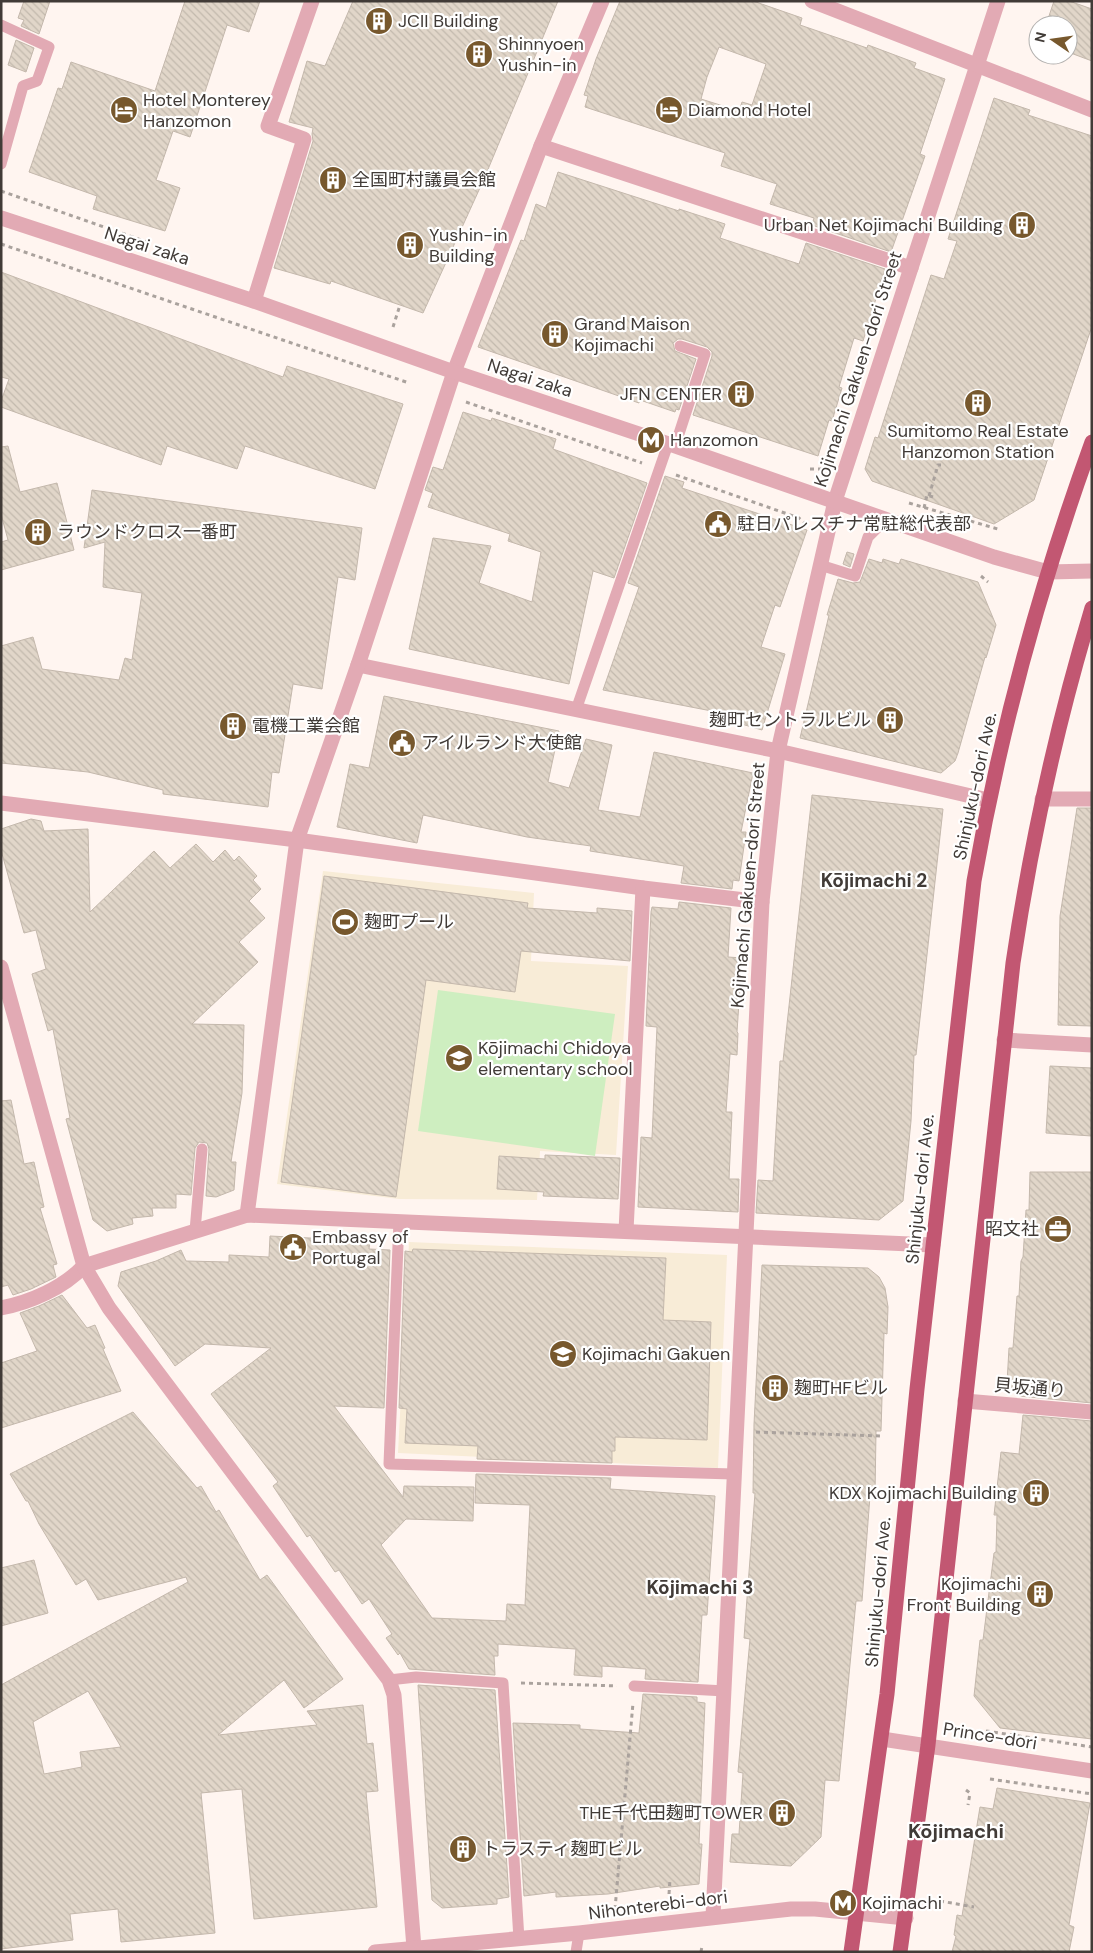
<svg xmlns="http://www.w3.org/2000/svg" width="1093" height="1953" font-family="'DM Sans','Noto Sans JP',sans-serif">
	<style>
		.education { fill: #f8ecd7 }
		.green { fill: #ceeec0 }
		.building { fill: url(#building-back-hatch); stroke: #c4b8ac; fill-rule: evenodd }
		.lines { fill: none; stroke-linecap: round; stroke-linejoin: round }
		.path { stroke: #aaa29d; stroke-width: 3; stroke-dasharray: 4 4; stroke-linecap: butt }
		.service { stroke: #e2aab4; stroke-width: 11 }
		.minor { stroke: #e2aab4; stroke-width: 15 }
		.tertiary { stroke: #e2aab4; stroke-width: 15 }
		.trunk { stroke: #c25772; stroke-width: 15 }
		.labels { text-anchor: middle; stroke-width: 4.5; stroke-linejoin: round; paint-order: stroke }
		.poi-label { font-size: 18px; fill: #413b37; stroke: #fff; text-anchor: start }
		.street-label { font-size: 18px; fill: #413b37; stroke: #fff }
		.neighbourhood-label { font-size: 19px; font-weight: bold; fill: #413b37; stroke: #fff }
		.quarter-label { font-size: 20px; font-weight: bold; fill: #413b37; stroke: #fff }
	</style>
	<defs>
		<pattern id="building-back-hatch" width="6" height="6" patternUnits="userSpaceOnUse" patternTransform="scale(1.25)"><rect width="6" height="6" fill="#e1d6c9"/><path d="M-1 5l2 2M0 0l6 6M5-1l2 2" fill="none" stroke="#c2b9ad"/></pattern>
	</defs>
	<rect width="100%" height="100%" fill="#fff5f0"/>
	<g class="education">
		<polygon points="323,871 534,893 531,961 628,966 616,1155 540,1151 537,1200 399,1199 277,1184"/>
		<polygon points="409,1242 727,1255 718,1468 398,1453"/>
	</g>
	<polygon class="green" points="438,990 615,1014 595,1156 418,1131"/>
	<g class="building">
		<polygon points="24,1 50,1 39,34 21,26 24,20 18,18"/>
		<polygon points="185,1 260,1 249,32 227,25 190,137 173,131 156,180 180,188 165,231 93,209 97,196 29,172 58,88 62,89 71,62 155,91"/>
		<polygon points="353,1 558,1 484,179 423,313 331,281 330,284 274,268 313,141 312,134 313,128 289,122 307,61 325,66"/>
		<path d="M620,1h133l49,17 -2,7 67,23 1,-3 48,18 -2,5 31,11 -25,75 5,2 -34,96 -79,-27 2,-7 -44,-14 7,-20 -56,-18 4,-13 -140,-46 3,-11 -4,-1 12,-36zM719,47l47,17 -14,41 -10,-3 -3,9 -38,-12 6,-22z"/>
		<polygon points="1054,1 1069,1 1092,9 1092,61 1068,52 1068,25 1046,25"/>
		<polygon points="16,40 34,48 26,72 8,65"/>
		<polygon points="994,98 1030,110 1028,115 1092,136 1092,326 1034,500 994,524 872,481 865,469 875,437 878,438 931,275 944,279 957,241 948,239"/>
		<polygon points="558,172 679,211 679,209 725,224 720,238 799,264 806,243 885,269 863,341 854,338 839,387 842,388 832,421 829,420 818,456 693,415 712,356 712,352 707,347 682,339 678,339 673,343 675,351 696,359 679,410 676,409 675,412 640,400 639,403 478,347 521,240 524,241 536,204 546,208"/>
		<polygon points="1,272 283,377 287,366 403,404 375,489 245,446 237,469 167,446 161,465 1,407 1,401 9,379 1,377"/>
		<polygon points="463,412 491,421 492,418 556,439 553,449 647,483 614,578 593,571 569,684 409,649 433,538 491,546 479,583 532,602 541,552 508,541 510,534 428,507 433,493 425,490 433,467 443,470"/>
		<polygon points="8,446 20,492 57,483 74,550 1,570 1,542 8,540 1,514 1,447"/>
		<polygon points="665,476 684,482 682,488 807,530 780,607 775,605 761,647 785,654 762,730 721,718 722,713 603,690 639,587 628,583"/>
		<polygon points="92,490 362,528 355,580 338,577 322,689 293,684 279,773 272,772 268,807 163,794 163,790 88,772 1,763 1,646 33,637 42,669 119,680 125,658 132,660 142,593 103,587 105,542 84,548"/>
		<polygon points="847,552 854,554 850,567 843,564"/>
		<polygon points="869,559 882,563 883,559 899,564 901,559 978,582 996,625 986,658 985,657 958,753 955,761 941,773 800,738 829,615 827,615 838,579 853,583 860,582"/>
		<polygon points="384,696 559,731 548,782 569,788 586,739 612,745 598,810 640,817 654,752 753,773 741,832 746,832 739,881 733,880 732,889 681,883 684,866 590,851 591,846 527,837 423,815 417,843 337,827 350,764 369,768"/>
		<polygon points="812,795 943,809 916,1055 914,1055 911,1121 903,1201 879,1220 756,1213 758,1180 773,1181 780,1061 783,1061"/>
		<polygon points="1077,808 1092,808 1092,1026 1058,1025 1060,916"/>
		<polygon points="31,819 41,821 44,831 88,829 90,912 154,851 170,868 196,844 213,862 225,850 234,861 239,856 257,876 253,880 261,889 249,901 265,918 239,942 258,962 192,1024 244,1025 242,1093 231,1162 236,1162 234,1190 216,1197 206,1196 209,1149 207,1143 199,1142 195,1148 191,1195 176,1194 176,1208 152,1208 153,1216 132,1218 133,1224 107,1231 93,1220 66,1119 70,1118 53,1029 48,1031 32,974 46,969 36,930 24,933 1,850 1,829"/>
		<polygon points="324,876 528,903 527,908 597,913 597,908 632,911 630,961 521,951 515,992 426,980 396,1197 281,1182"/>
		<polygon points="679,902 731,908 728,957 742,958 737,1032 738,1033 737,1055 730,1054 726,1112 732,1112 729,1179 739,1179 738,1212 638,1207 641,1137 652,1138 657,1027 646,1026 651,912 652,907 678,909"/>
		<polygon points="1050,1066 1092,1068 1092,1136 1046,1133"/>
		<polygon points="11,1100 24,1164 34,1162 44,1207 40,1208 57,1264 53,1265 56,1277 31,1289 13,1295 8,1285 1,1287 1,1101"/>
		<polygon points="545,1155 620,1158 618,1199 543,1196 544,1192 497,1189 499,1156 545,1159"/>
		<polygon points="1030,1172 1092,1172 1092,1403 1019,1396 1007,1383 1009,1348 1013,1348 1017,1296 1019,1296 1021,1261 1023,1257 1026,1210 1029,1210"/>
		<polygon points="270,1236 370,1241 369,1249 390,1250 384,1408 334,1406 403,1497 404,1486 474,1487 473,1521 406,1519 381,1545 432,1618 506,1621 507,1604 525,1605 530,1505 475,1503 476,1474 611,1478 610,1489 715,1496 707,1615 702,1615 698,1682 645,1679 646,1669 602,1666 602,1677 574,1675 576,1649 498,1644 498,1656 494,1656 495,1675 409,1669 400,1653 398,1655 386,1638 392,1634 369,1599 362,1604 339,1570 335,1572 310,1535 307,1537 273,1486 278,1482 211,1394 271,1348 205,1344 175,1366 118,1286 121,1272 156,1261 181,1250 186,1261 229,1262 229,1255 269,1257"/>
		<polygon points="413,1249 666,1258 663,1320 711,1322 707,1440 615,1437 615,1451 612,1451 612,1463 477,1459 478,1446 405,1443 407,1409 399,1408 405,1251 412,1252"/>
		<polygon points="762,1265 868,1268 879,1277 885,1288 888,1307 887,1334 884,1333 881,1431 876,1431 875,1496 870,1496 862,1601 856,1601 839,1781 825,1780 821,1837 791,1866 730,1862 732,1834 739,1834 743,1773 738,1772 750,1639 744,1638 755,1493 753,1493 754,1424"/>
		<polygon points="62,1295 87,1328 95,1325 105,1348 103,1349 121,1391 1,1428 1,1363 37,1351 20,1313 39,1306"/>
		<path d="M133,1412l64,76 4,-2 15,26 3,-2 41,70 7,-5 76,104 -39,29 -20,-28 -66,55 99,-10 -10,-14 56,-6 4,39 6,-1 5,48 -12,1 11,115 -123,12 -12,-130 -41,4 14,140 -94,9 -3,-33 -48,5 3,26 -72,9v-264l187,-103 -2,-5 -88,23 -12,-21 -10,6 -37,-61 -11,-23h-2l-16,-27zM88,1691l33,56 -41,5 2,15 -38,7 -11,-52z"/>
		<polygon points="1023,1415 1092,1421 1092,1739 1000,1728 974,1696 980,1640 983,1640 994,1553 996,1552 997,1515 994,1515 1001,1452 1019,1454"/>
		<polygon points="34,1560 48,1613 1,1626 1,1568"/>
		<polygon points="418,1685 495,1690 509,1897 497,1899 497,1904 442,1908 432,1900"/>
		<polygon points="643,1694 697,1697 697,1702 705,1703 699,1844 702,1844 699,1884 660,1888 660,1886 608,1894 556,1897 556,1892 524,1896 513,1723 580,1725 580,1729 639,1733"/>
		<polygon points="997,1788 1090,1803 1069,1925 1074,1927 1069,1952 952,1952 956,1936 954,1935 957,1915 962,1916 980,1807 993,1809"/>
	</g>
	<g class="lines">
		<g class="path">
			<polyline points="1,191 147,242"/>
			<polyline points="1,244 409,383"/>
			<polyline points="393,327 400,305"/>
			<polyline points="466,402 642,463"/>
			<polyline points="810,469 824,469"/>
			<polyline points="676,475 799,518 809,527"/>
			<polyline points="929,496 938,465 941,465"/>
			<polyline points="909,503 1001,530"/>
			<polyline points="924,508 927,495 933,497"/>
			<polyline points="981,576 988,582"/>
			<polyline points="756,1432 883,1436"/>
			<polyline points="521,1683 617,1686"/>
			<polyline points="986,1731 1092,1747"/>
			<polyline points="990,1779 1092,1794"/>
			<polyline points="966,1790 970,1793 968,1805"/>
			<polyline points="669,1894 670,1879"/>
			<polyline points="940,1901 974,1907"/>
			<polyline points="615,1909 633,1703"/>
			<polyline points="701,1952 702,1946"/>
		</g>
		<g class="service">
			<polyline points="1,25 49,47 37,81 23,86 1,164"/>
			<polyline points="675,446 705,354 680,346"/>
			<polyline points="820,565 855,576 868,537 886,519"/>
			<polyline points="576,710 668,444"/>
			<polyline points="399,1221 389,1464 733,1474"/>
			<polyline points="195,1231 202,1149"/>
			<polyline points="389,1680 416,1677 503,1683 519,1939"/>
			<polyline points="634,1686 725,1691"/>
			<polyline points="576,1952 579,1933"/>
		</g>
		<g class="minor">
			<polyline points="541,146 911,268"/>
			<polyline points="254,301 304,139 268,126 312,1"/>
			<polyline points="358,665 778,751 988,800"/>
			<polyline points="1042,799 1092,799"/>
			<polyline points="1,803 297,840 643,888 762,902"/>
			<polyline points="1004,1040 1092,1045"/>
			<polyline points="247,1215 297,840 358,665 454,372 541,146 602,1"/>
			<polyline points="626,1231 643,888"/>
			<path d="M1,1308c30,-6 62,-20 83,-42l163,-51 686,30"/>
			<polyline points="965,1401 1092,1412"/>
			<polyline points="713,1917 762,902 778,751 835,501 998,1"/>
		</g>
		<g class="tertiary">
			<polyline points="812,1 1092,110"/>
			<polyline points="1,218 254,301 454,372 675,446 994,557 1048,572 1092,571"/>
			<polyline points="1,967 84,1266 109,1308 389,1680 394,1695 414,1948"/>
			<polyline points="882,1739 1092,1771"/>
			<polyline points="375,1952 579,1933 791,1909 815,1909 906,1918"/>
		</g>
		<g class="trunk">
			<path d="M851,1952l36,-258 30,-305 57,-508c26,-149 66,-296 118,-439"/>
			<path d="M900,1952l28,-207 85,-782c18,-121 44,-239 79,-355"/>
		</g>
	</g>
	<defs>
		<g id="building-disc" transform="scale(1.4375)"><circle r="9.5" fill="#77582d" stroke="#fff"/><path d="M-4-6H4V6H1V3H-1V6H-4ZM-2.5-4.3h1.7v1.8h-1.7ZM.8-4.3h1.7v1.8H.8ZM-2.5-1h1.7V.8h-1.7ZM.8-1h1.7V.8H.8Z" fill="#fff"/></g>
		<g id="hotel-disc" transform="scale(1.4375)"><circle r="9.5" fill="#77582d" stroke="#fff"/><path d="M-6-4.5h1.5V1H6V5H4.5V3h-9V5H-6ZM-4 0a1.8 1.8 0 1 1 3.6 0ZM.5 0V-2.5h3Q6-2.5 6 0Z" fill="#fff"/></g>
		<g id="metro-disc" transform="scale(1.4375)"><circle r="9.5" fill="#77582d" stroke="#fff"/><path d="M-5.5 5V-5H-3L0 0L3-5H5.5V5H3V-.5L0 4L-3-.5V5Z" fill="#fff"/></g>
		<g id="civic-disc" transform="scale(1.4375)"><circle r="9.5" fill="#77582d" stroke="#fff"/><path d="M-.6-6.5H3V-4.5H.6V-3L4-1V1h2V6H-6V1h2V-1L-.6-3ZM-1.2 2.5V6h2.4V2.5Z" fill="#fff"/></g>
		<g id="stadium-disc" transform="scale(1.4375)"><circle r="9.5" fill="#77582d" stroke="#fff"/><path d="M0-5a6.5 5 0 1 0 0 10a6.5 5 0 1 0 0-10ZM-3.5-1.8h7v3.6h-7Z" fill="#fff"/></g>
		<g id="school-disc" transform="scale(1.4375)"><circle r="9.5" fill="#77582d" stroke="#fff"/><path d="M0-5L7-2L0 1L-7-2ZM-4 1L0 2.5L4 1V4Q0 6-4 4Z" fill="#fff"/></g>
		<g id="office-disc" transform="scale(1.4375)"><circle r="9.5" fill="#77582d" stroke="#fff"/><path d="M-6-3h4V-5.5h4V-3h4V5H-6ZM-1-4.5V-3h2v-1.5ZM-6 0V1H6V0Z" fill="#fff"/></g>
	</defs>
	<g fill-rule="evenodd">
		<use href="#building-disc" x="379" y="21"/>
		<use href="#building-disc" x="479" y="54"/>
		<use href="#hotel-disc" x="124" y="110"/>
		<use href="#hotel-disc" x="669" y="110"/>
		<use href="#building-disc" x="333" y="180"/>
		<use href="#building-disc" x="1022" y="225"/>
		<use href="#building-disc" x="410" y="245"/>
		<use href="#building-disc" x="555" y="334"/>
		<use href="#building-disc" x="741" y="394"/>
		<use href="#building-disc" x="978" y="403"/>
		<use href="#metro-disc" x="651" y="440"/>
		<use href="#civic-disc" x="718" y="524"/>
		<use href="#building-disc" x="38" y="532"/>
		<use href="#building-disc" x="890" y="720"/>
		<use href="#building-disc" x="233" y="726"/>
		<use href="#civic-disc" x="402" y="743"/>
		<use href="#stadium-disc" x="345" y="922"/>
		<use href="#school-disc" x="459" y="1058"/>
		<use href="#office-disc" x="1058" y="1229"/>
		<use href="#civic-disc" x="293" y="1247"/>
		<use href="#school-disc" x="563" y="1354"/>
		<use href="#building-disc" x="775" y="1388"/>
		<use href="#building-disc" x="1036" y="1493"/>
		<use href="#building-disc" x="1040" y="1594"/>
		<use href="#building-disc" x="782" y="1813"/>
		<use href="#building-disc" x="463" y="1849"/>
		<use href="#metro-disc" x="843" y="1903"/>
	</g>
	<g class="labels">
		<g class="poi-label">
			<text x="398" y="27">JCII Building</text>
			<text x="498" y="50">Shinnyoen<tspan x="498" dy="21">Yushin-in</tspan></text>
			<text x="143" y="106">Hotel Monterey<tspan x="143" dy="21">Hanzomon</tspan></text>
			<text x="688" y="116">Diamond Hotel</text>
			<text x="352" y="186">全国町村議員会館</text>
			<text x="1003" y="231" text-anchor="end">Urban Net Kojimachi Building</text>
			<text x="429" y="241">Yushin-in<tspan x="429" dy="21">Building</tspan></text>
			<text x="574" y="330">Grand Maison<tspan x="574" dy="21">Kojimachi</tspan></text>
			<text x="722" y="400" text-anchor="end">JFN CENTER</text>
			<text x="978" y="437" text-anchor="middle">Sumitomo Real Estate<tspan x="978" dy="21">Hanzomon Station</tspan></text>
			<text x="670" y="446">Hanzomon</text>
			<text x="737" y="530">駐日パレスチナ常駐総代表部</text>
			<text x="57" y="538">ラウンドクロス一番町</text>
			<text x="871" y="726" text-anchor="end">麹町セントラルビル</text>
			<text x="252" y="732">電機工業会館</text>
			<text x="421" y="749">アイルランド大使館</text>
			<text x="364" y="928">麹町プール</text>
			<text x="478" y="1054">Kōjimachi Chidoya<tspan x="478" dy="21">elementary school</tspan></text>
			<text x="1039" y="1235" text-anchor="end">昭文社</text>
			<text x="312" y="1243">Embassy of<tspan x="312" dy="21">Portugal</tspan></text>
			<text x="582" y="1360">Kojimachi Gakuen</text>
			<text x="794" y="1394">麹町HFビル</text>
			<text x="1017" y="1499" text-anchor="end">KDX Kojimachi Building</text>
			<text x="1021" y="1590" text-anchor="end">Kojimachi<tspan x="1021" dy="21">Front Building</tspan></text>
			<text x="763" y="1819" text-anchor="end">THE千代田麹町TOWER</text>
			<text x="482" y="1855">トラスティ麹町ビル</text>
			<text x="862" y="1909">Kojimachi</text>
		</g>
		<g class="street-label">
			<text transform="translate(147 246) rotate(18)" y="6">Nagai zaka</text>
			<text transform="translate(858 369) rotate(-72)" y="6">Kojimachi Gakuen-dori Street</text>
			<text transform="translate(530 378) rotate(18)" y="6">Nagai zaka</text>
			<text transform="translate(975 786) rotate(-78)" y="6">Shinjuku-dori Ave.</text>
			<text transform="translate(748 885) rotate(-85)" y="6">Kojimachi Gakuen-dori Street</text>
			<text transform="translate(920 1189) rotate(-84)" y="6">Shinjuku-dori Ave.</text>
			<text transform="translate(1030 1388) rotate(5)" y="6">貝坂通り</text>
			<text transform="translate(878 1592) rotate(-85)" y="6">Shinjuku-dori Ave.</text>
			<text transform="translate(990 1736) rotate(9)" y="6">Prince-dori</text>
			<text transform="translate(658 1905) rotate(-7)" y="6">Nihonterebi-dori</text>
		</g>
		<g class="neighbourhood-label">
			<text x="874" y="887">Kōjimachi 2</text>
			<text x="700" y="1594">Kōjimachi 3</text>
		</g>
		<g class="quarter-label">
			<text x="956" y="1838">Kōjimachi</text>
		</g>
	</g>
	<rect width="1093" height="1953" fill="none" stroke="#413b37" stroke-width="5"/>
	<g transform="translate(1053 40) rotate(283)"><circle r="24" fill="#ffffff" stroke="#b3b1af"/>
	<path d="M0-4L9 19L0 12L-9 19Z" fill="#77582d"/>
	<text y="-8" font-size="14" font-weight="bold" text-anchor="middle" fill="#413b37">N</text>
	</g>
</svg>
